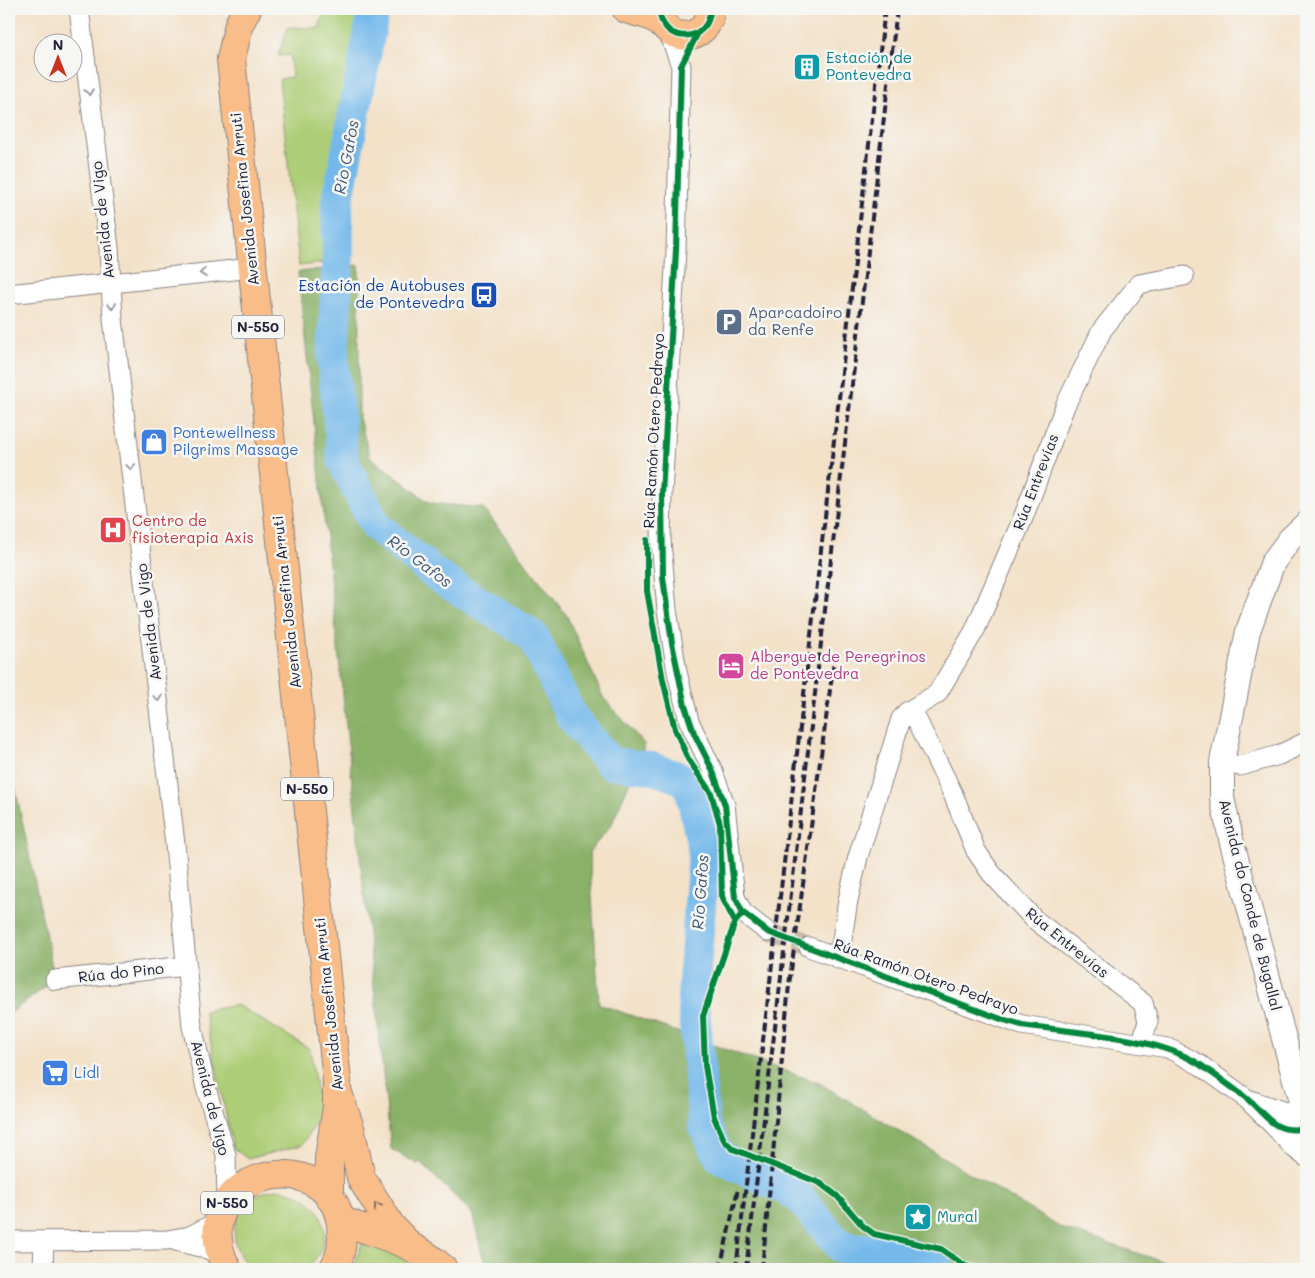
<svg xmlns="http://www.w3.org/2000/svg" width="1315" height="1278" font-family="Mali,sans-serif">
	<style>
		.green { fill: #adce77; stroke: #687859 }
		.forest { fill: #8ab168; stroke: #566a52 }
		.lines { fill: none; stroke-linecap: round; stroke-linejoin: round }
		.river { stroke: #75b9eb; stroke-width: 32 }
		.minor-tunnel { stroke: #c9bbac; stroke-width: 19; stroke-dasharray: 19 9; stroke-linecap: butt }
		.minor-casing { stroke: #8a8282; stroke-width: 21 }
		.tertiary-casing { stroke: #8a8282; stroke-width: 26 }
		.primary-casing { stroke: #8a8282; stroke-width: 30 }
		.trunk-casing { stroke: #8a8282; stroke-width: 30 }
		.minor { stroke: #fff; stroke-width: 19 }
		.tertiary { stroke: #fff; stroke-width: 24 }
		.primary { stroke: #f8bd89; stroke-width: 28 }
		.trunk { stroke: #f8bd89; stroke-width: 28 }
		.rail { stroke: #22223b; stroke-width: 4; stroke-dasharray: 8 4; stroke-linecap: butt }
		.cycleway-casing { stroke: #f6f6f2; stroke-width: 9 }
		.cycleway { stroke: #00873e; stroke-width: 6 }
		.oneway { stroke: #9c9ca7 }
		.oneway2 { stroke: #8d7062 }
		.labels { text-anchor: middle; stroke-width: 5; stroke-linejoin: round; paint-order: stroke }
		.shield { fill: #f6f6f2; stroke: #626272; stroke-width: 1 }
		.shield-label { font-size: 14px; font-weight: bold; fill: #22223b }
		.culture-label { font-size: 15px; fill: #0d838f; stroke: #f6f6f2; text-anchor: start }
		.street-label { font-size: 15px; fill: #22223b; stroke: #f6f6f2 }
		.transit-label { font-size: 15px; fill: #164399; stroke: #f6f6f2; text-anchor: end }
		.service-label { font-size: 15px; fill: #4e5e75; stroke: #f6f6f2; text-anchor: start }
		.shop-label { font-size: 15px; fill: #366cbe; stroke: #f6f6f2; text-anchor: start }
		.health-label { font-size: 15px; fill: #be3a42; stroke: #f6f6f2; text-anchor: start }
		.hotel-label { font-size: 15px; fill: #b23c85; stroke: #f6f6f2; text-anchor: start }
		.water-label { font-size: 16px; font-style: italic; fill: #3f5779; stroke: #f6f6f2 }
	</style>
	<rect width="100%" height="100%" fill="#f6f6f2"/>
	<filter id="ink" filterUnits="userSpaceOnUse"><feTurbulence type="fractalNoise" baseFrequency=".02" numOctaves="2"/><feDisplacementMap in="SourceGraphic" scale="10" xChannelSelector="R" yChannelSelector="G"/><feConvolveMatrix kernelMatrix="1 2 1 2 8 2 1 2 1" color-interpolation-filters="sRGB"/></filter>
	<filter id="wash" filterUnits="userSpaceOnUse"><feTurbulence type="fractalNoise" baseFrequency=".0096" numOctaves="4" result="noise"/><feDisplacementMap in="SourceGraphic" scale="20" xChannelSelector="R" yChannelSelector="G"/><feGaussianBlur stdDeviation="1.12" result="paint"/><feColorMatrix in="noise" values="0 0 0 0 0 0 0 0 0 0 0 0 0 0 0 0 0 1.4 0 .05"/><feComposite in="paint" operator="in"/></filter>
	<g filter="url(#wash)">
		<rect width="100%" height="100%" fill="#f3e1c8"/>
		<g class="green">
			<polygon points="325,9 367,9 332,192 333,262 299,266 279,79 292,77 290,55 278,56 288,27 319,28"/>
			<polygon points="237,1005 310,1049 317,1094 324,1091 324,1109 302,1145 248,1159 233,1148 204,1011"/>
			<path d="M275,1189c46,3 68,48 31,80h-54c-21,-16 -24,-47 -5,-67 7,-8 17,-10 28,-13z"/>
			<polygon points="362,1243 396,1255 415,1267 415,1269 353,1269"/>
		</g>
		<g class="forest">
			<polygon points="359,265 359,418 370,457 430,503 483,508 567,616 603,697 645,745 612,824 589,852 599,1004 819,1083 1061,1228 1170,1264 1170,1269 486,1269 472,1213 420,1162 417,1164 391,1149 298,272"/>
			<polygon points="9,757 55,980 9,1014"/>
		</g>
		<g class="lines">
			<polyline class="river" points="374,9 337,204 338,254 333,360 343,461 376,526 440,578 533,636 572,717 610,763 651,768 689,781 704,852 693,997 704,1125 720,1157 797,1195 841,1247 907,1253 938,1269"/>
		</g>
	</g>
	<g filter="url(#ink)">
		<g class="lines">
			<polyline class="minor-tunnel" points="768,932 809,947"/>
			<g class="minor-casing">
				<g id="minor">
					<polyline points="79,9 109,248 113,319 175,844 192,1026 206,1088 226,1155 227,1203"/>
					<polyline points="668,30 681,66 676,250 662,494 661,541 667,610 677,672 689,721 712,769 725,805 735,897 743,913 768,932"/>
					<polyline points="9,294 252,268"/>
					<polyline points="907,712 916,718 953,794 976,851 991,873 1034,919 1143,1003 1148,1021 1142,1042"/>
					<polyline points="1222,762 1240,766 1279,755 1306,742"/>
					<polyline points="809,947 1022,1025 1168,1048 1200,1065 1247,1099 1273,1125 1290,1130 1306,1128"/>
					<polyline points="839,959 848,900 858,857 901,719 907,712 937,694 975,630 1023,518 1065,406 1102,330 1139,284 1184,276"/>
					<polyline points="55,980 187,966"/>
					<polyline points="1247,1099 1306,1119"/>
					<polyline points="1273,1125 1294,1148 1306,1157"/>
					<polyline points="9,1241 167,1240 190,1236 219,1221"/>
					<polyline points="176,1241 208,1249 221,1257"/>
					<polyline points="43,1269 44,1241"/>
				</g>
			</g>
			<g class="tertiary-casing">
				<polyline id="tertiary" points="1306,524 1290,539 1273,562 1248,631 1222,762 1222,798 1231,839 1306,1121"/>
			</g>
			<g class="primary-casing">
				<g id="primary">
					<polyline points="626,9 651,16 663,24"/>
					<path d="M659,9c2,37 52,34 51,0"/>
					<polyline points="338,1093 350,1128 361,1178 391,1226 408,1244"/>
					<path d="M341,1220c35,15 74,21 102,49"/>
				</g>
			</g>
			<g class="trunk-casing">
				<g id="trunk">
					<polyline points="247,9 239,24 231,59 337,1081 337,1107 329,1158 329,1197"/>
					<path d="M227,1269c-48,-96 102,-132 114,-44 2,15 1,31 -8,44"/>
				</g>
			</g>
			<use href="#minor" class="minor"/>
			<use href="#tertiary" class="tertiary"/>
			<use href="#primary" class="primary"/>
			<use href="#trunk" class="trunk"/>
			<g class="rail">
				<polyline points="720,1269 738,1189"/>
				<polyline points="736,1269 885,9"/>
				<polyline points="746,1269 897,9"/>
				<polyline points="762,1269 789,985 835,654"/>
			</g>
			<g class="cycleway-casing">
				<g id="cycleway">
					<path d="M659,9c2,37 52,34 51,0"/>
					<path d="M699,31l-18,35 -5,184 -14,244 1,83 9,66 13,63 9,27 18,36 13,36 10,92 8,16 25,19 233,87 21,6c54,8 133,11 177,39 16,11 32,22 47,34 21,17 27,37 60,30"/>
					<polyline points="647,540 647,591 663,680 675,729 688,759 711,793 720,824 722,897 735,922"/>
					<polyline points="743,913 735,922 703,1016 705,1066 714,1117 724,1140 733,1149 820,1183 837,1196 863,1226 874,1234 941,1249 965,1266 977,1269"/>
				</g>
			</g>
			<use href="#cycleway" class="cycleway"/>
		</g>
		<defs><path id="oneway-chevron" d="M-2-3.5L2.5 0L-2 3.5" fill="none" stroke-width="1.6" stroke-linecap="round" stroke-linejoin="round" transform="scale(1.25)"/></defs>
		<g class="oneway">
			<use href="#oneway-chevron" transform="translate(89 92) rotate(83)"/>
			<use href="#oneway-chevron" transform="translate(203 273) rotate(174)"/>
			<use href="#oneway-chevron" transform="translate(112 306) rotate(85)"/>
			<use href="#oneway-chevron" transform="translate(131 467) rotate(83)"/>
			<use href="#oneway-chevron" transform="translate(158 698) rotate(83)"/>
		</g>
		<use class="oneway2" href="#oneway-chevron" transform="translate(377 1206) rotate(-124)"/>
	</g>
	<defs>
		<g id="building-square" transform="scale(1.4375)"><rect x="-9" y="-9" width="18" height="18" rx="4" fill="#0f9aa8" stroke="#f6f6f2"/><path d="M-4-6H4V6H1V3H-1V6H-4ZM-2.5-4.3h1.7v1.8h-1.7ZM.8-4.3h1.7v1.8H.8ZM-2.5-1h1.7V.8h-1.7ZM.8-1h1.7V.8H.8Z" fill="#fff"/></g>
		<g id="bus-square" transform="scale(1.4375)"><rect x="-9" y="-9" width="18" height="18" rx="4" fill="#1a4fb4" stroke="#f6f6f2"/><path d="M-5-6H5V4H4V6H2V4H-2V6H-4V4H-5ZM-3.5-4V0h7V-4ZM-3.5 1.2v1.5H-2V1.2ZM2 1.2v1.5H3.5V1.2Z" fill="#fff"/></g>
		<g id="parking-square" transform="scale(1.4375)"><rect x="-9" y="-9" width="18" height="18" rx="4" fill="#5c6f8a" stroke="#f6f6f2"/><path d="M-3.5-5.5H1a3.5 3.5 0 0 1 0 7H-1V5.5H-3.5ZM-1-3.4V-.6H.8a1.4 1.4 0 0 0 0-2.8Z" fill="#fff"/></g>
		<g id="shop-square" transform="scale(1.4375)"><rect x="-9" y="-9" width="18" height="18" rx="4" fill="#3f7fe0" stroke="#f6f6f2"/><path d="M-5-2.5h2.3a2.7 3.5 0 0 1 5.4 0H5L5.5 6h-11ZM-1.5-2.5h3a1.5 2.3 0 0 0-3 0Z" fill="#fff"/></g>
		<g id="hospital-square" transform="scale(1.4375)"><rect x="-9" y="-9" width="18" height="18" rx="4" fill="#e0444e" stroke="#f6f6f2"/><path d="M-5-5h3v3.5h4V-5h3V5h-3V1.5h-4V5h-3Z" fill="#fff"/></g>
		<g id="hotel-square" transform="scale(1.4375)"><rect x="-9" y="-9" width="18" height="18" rx="4" fill="#d1479c" stroke="#f6f6f2"/><path d="M-6-4.5h1.5V1H6V5H4.5V3h-9V5H-6ZM-4 0a1.8 1.8 0 1 1 3.6 0ZM.5 0V-2.5h3Q6-2.5 6 0Z" fill="#fff"/></g>
		<g id="supermarket-square" transform="scale(1.4375)"><rect x="-9" y="-9" width="18" height="18" rx="4" fill="#3f7fe0" stroke="#f6f6f2"/><path d="M-6-5.5h2.5l.6 2H6L4.5 2H-2.5L-4.4-4H-6ZM-1.5 3.2a1.3 1.3 0 1 0 .1 0ZM3 3.2a1.3 1.3 0 1 0 .1 0Z" fill="#fff"/></g>
		<g id="sight-square" transform="scale(1.4375)"><rect x="-9" y="-9" width="18" height="18" rx="4" fill="#0f9aa8" stroke="#f6f6f2"/><path d="M0-6L1.8-2.2L6-1.7L2.9 1.2L3.7 5.4L0 3.3L-3.7 5.4L-2.9 1.2L-6-1.7L-1.8-2.2Z" fill="#fff"/></g>
	</defs>
	<g fill-rule="evenodd">
		<use href="#building-square" x="807" y="67"/>
		<use href="#bus-square" x="484" y="295"/>
		<use href="#parking-square" x="729" y="322"/>
		<use href="#shop-square" x="154" y="442"/>
		<use href="#hospital-square" x="113" y="530"/>
		<use href="#hotel-square" x="731" y="666"/>
		<use href="#supermarket-square" x="55" y="1073"/>
		<use href="#sight-square" x="918" y="1217"/>
	</g>
	<g class="labels">
		<g class="shield">
			<rect x="232" y="315.5" width="52" height="23" rx="4"/>
			<rect x="281" y="777.5" width="52" height="23" rx="4"/>
			<rect x="201" y="1191.5" width="52" height="23" rx="4"/>
		</g>
		<g class="shield-label">
			<text x="258" y="332">N-550</text>
			<text x="307" y="794">N-550</text>
			<text x="227" y="1208">N-550</text>
		</g>
		<g class="culture-label">
			<text x="826" y="63">Estación de<tspan x="826" dy="17">Pontevedra</tspan></text>
			<text x="937" y="1222">Mural</text>
		</g>
		<g class="street-label">
			<text transform="translate(245 199) rotate(-96)" y="5">Avenida Josefina Arruti</text>
			<text transform="translate(103 220) rotate(-96)" y="5">Avenida de Vigo</text>
			<text transform="translate(654 431) rotate(-87)" y="5">Rúa Ramón Otero Pedrayo</text>
			<text transform="translate(1036 482) rotate(-69)" y="5">Rúa Entrevías</text>
			<text transform="translate(287 602) rotate(-96)" y="5">Avenida Josefina Arruti</text>
			<text transform="translate(149 622) rotate(-97)" y="5">Avenida de Vigo</text>
			<text transform="translate(1250 905) rotate(76)" y="5">Avenida do Conde de Bugallal</text>
			<text transform="translate(1067 943) rotate(39)" y="5">Rúa Entrevías</text>
			<text transform="translate(121 973) rotate(-6)" y="5">Rúa do Pino</text>
			<text transform="translate(926 977) rotate(20)" y="5">Rúa Ramón Otero Pedrayo</text>
			<text transform="translate(329 1004) rotate(-96)" y="5">Avenida Josefina Arruti</text>
			<text transform="translate(210 1098) rotate(76)" y="5">Avenida de Vigo</text>
		</g>
		<g class="transit-label">
			<text x="465" y="291">Estación de Autobuses<tspan x="465" dy="17">de Pontevedra</tspan></text>
		</g>
		<g class="service-label">
			<text x="748" y="318">Aparcadoiro<tspan x="748" dy="17">da Renfe</tspan></text>
		</g>
		<g class="shop-label">
			<text x="173" y="438">Pontewellness<tspan x="173" dy="17">Pilgrims Massage</tspan></text>
			<text x="74" y="1078">Lidl</text>
		</g>
		<g class="health-label">
			<text x="132" y="526">Centro de<tspan x="132" dy="17">fisioterapia Axis</tspan></text>
		</g>
		<g class="hotel-label">
			<text x="750" y="662">Albergue de Peregrinos<tspan x="750" dy="17">de Pontevedra</tspan></text>
		</g>
		<g class="water-label">
			<text transform="translate(346 157) rotate(-79)" y="6">Río Gafos</text>
			<text transform="translate(420 561) rotate(37)" y="6">Río Gafos</text>
			<text transform="translate(700 892) rotate(-86)" y="6">Río Gafos</text>
		</g>
	</g>
	<rect width="1315" height="1278" fill="none" stroke="#f6f6f2" stroke-width="30"/>
	<g transform="translate(58 58)"><circle r="24" fill="#f6f6f2" stroke="#a1a1a9"/>
	<path d="M0-4L9 19L0 12L-9 19Z" fill="#c8321e"/>
	<text y="-8" font-size="14" font-weight="bold" text-anchor="middle" fill="#22223b">N</text>
	</g>
</svg>
